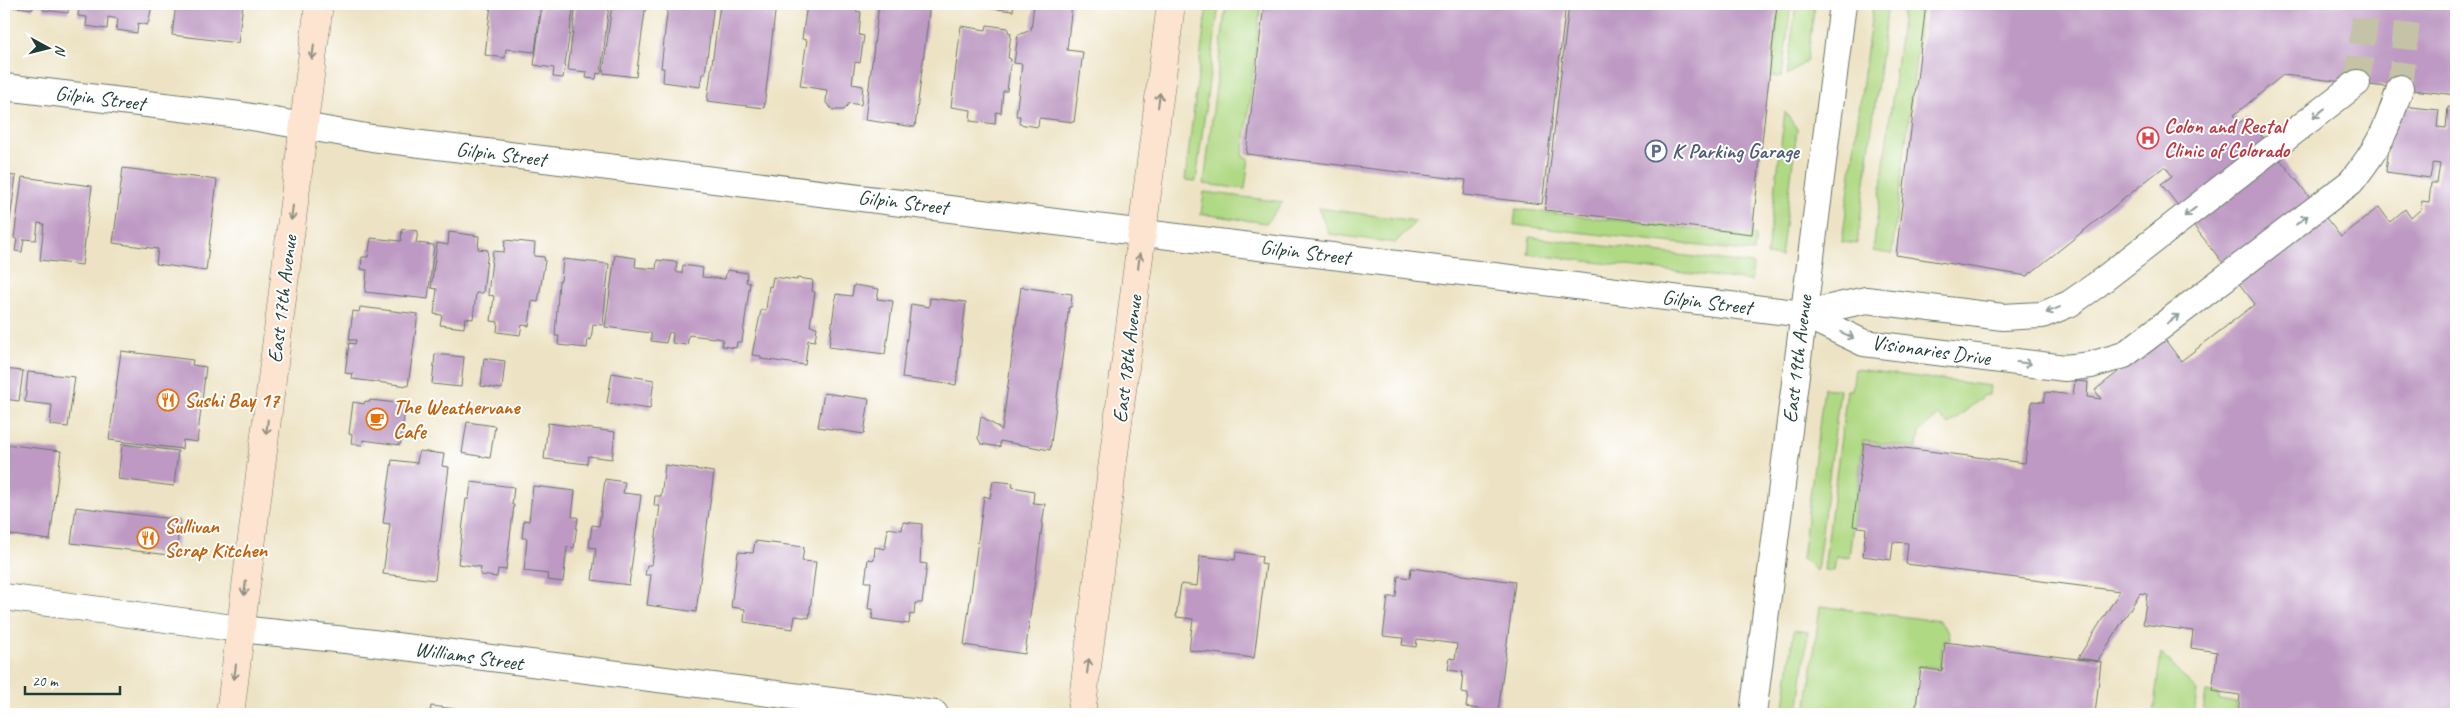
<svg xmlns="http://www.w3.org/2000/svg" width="2460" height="718" font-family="Caveat,sans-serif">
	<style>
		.green { fill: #b0d984; stroke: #688b5c }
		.building { fill: #bd99c3 }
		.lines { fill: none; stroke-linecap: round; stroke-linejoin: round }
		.street-tunnel { stroke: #c4c2a7; stroke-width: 26; stroke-dasharray: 26 13; stroke-linecap: butt }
		.street-casing { stroke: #677766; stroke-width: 28 }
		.secondary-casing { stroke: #677766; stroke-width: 29 }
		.street { stroke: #fff; stroke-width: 26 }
		.secondary { stroke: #fde4d1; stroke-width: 28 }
		.oneway { stroke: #8e9082 }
		.oneway2 { stroke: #8f9e9a }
		.labels { text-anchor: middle; stroke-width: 4; stroke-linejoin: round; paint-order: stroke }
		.street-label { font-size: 21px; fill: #1f3d34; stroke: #fff }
		.health-label { font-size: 21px; font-weight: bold; fill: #be3a42; stroke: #fff; text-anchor: start }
		.service-label { font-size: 21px; font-weight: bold; fill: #4e5e75; stroke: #fff; text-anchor: start }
		.food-label { font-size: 21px; font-weight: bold; fill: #c56008; stroke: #fff; text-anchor: start }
	</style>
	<rect width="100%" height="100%" fill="#fff"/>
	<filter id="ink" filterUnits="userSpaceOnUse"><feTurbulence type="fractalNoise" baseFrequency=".02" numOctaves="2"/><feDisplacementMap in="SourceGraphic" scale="10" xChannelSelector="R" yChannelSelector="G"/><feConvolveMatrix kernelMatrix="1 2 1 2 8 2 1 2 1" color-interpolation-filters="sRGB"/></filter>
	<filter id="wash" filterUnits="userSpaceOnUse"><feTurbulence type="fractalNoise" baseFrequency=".0096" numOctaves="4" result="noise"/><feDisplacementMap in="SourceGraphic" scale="20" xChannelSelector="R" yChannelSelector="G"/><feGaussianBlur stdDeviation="1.12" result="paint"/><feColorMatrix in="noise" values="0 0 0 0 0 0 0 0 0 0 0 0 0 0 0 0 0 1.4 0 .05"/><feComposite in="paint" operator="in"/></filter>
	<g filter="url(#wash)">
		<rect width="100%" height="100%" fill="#ede3c4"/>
		<g class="green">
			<polygon points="1207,4 1219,4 1196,181 1185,180"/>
			<polygon points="1226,4 1261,4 1243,157 1249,158 1245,189 1204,184"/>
			<polygon points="1779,4 1791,4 1782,77 1771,76"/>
			<polygon points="1796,4 1815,4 1807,61 1787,75"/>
			<polygon points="1873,4 1888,4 1857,244 1842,242"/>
			<polygon points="1904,4 1923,4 1892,254 1873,251"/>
			<polygon points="1785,112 1797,129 1781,257 1767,255"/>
			<polygon points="1204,192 1283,202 1266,223 1201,214"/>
			<polygon points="1318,208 1416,221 1395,243 1329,234"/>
			<polygon points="1516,209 1756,236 1754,252 1514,225"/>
			<polygon points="1530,237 1753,264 1751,281 1528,254"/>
			<polygon points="1855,369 1990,386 1989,395 1985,395 1948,425 1939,415 1919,432 1917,448 1863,441 1849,558 1836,556 1834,571 1824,570 1847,390 1852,390"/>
			<polygon points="1824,388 1840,390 1817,571 1802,558"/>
			<polygon points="1820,606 1939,621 1949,633 1950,640 1943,640 1940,668 1918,666 1912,714 1806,714"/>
			<polygon points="1794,630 1808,632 1798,714 1783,714"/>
			<polygon points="2161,653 2197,691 2194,714 2153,714"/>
			<polygon points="2206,692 2219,694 2219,700 2237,703 2235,714 2203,714"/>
		</g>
		<g id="blocks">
			<g class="building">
				<polygon points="7,4 78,4 78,6 69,5 68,13 43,10 43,6 34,5 33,9 6,6"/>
				<polygon points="79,4 152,4 149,21 147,25 138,23 137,33 116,30 118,19 108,17 107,29 86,26 87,17 78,16"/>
				<polygon points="176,4 243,4 238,43 172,35"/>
				<polygon points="491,4 541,4 535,52 506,49 505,58 485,55"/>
				<polygon points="542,4 574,4 563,78 553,77 554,68 534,65"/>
				<polygon points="576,4 609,4 601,74 597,73 596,79 586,78 587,72 568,70"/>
				<polygon points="612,4 646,4 636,77 603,73"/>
				<polygon points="668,4 714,4 705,74 702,74 700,87 663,82 664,68 661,68"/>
				<polygon points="720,4 776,4 764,108 707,101"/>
				<polygon points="807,4 857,4 856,11 861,12 859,35 864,36 860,63 855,62 852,84 863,86 861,105 849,103 844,110 833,110 826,103 827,90 800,86 807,40 802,39"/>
				<polygon points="879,4 930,4 915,127 865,120"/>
				<polygon points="987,4 1014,4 1013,11 987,8"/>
				<polygon points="1034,4 1072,4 1067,50 1083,52 1074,122 1039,118 1038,127 1019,124 1020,116 1016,116 1022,64 1014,63 1018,35 1031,30"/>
				<polygon points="1264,4 1566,4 1542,204 1464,195 1466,180 1246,154"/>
				<polygon points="1569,4 1777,4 1752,234 1545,210"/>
				<polygon points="1926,4 2456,4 2456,95 2283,75 2234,115 2239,123 2247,117 2341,237 2379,207 2390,222 2405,209 2411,218 2421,209 2422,201 2429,202 2431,183 2437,183 2440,164 2433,163 2430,178 2386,172 2394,105 2439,110 2437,127 2446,128 2448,107 2455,108 2456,104 2456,714 2326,714 2285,709 2284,714 2238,714 2240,695 2212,691 2217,652 2191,648 2193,631 2143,624 2147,594 2140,593 2098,661 2078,658 2120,591 1906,564 1908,543 1893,542 1891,560 1863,556 1866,528 1853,526 1864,443 2025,463 2032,401 2044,402 2046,392 2073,395 2075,381 2088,382 2087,397 2101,399 2095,390 2163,337 2181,361 2255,304 2161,184 2172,176 2165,166 2027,276 1896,255"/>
				<polygon points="987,25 1008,28 1008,32 1011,33 1008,58 1011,59 1007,91 1003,91 1001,113 996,112 995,124 970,121 971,110 951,107 961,26 986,30"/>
				<polygon points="123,168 217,180 206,271 156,264 158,249 113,243"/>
				<polygon points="4,175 16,176 10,221 4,221"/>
				<polygon points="22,177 92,186 82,265 40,260 44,224 38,223 36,240 24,239 22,252 15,251 17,239 14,238"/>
				<polygon points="4,225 9,226 7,240 4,240"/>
				<polygon points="402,229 418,231 416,243 434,245 428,299 365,292 367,270 361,269 362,257 368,257 371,238 401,241"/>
				<polygon points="449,232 479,236 478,249 488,250 483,293 476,293 473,319 465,318 464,328 440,325 442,315 434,314 437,289 431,288 437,243 448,245"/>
				<polygon points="505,240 535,243 534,256 544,257 545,261 538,302 532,301 529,326 522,325 520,335 497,332 498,322 491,321 494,296 488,295 493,251 504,252"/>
				<polygon points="615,255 636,258 635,267 656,269 657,260 677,262 676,271 678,273 682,273 683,265 703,268 702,277 725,279 727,270 747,273 746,282 750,283 742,342 737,342 736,348 722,346 723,339 689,335 687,345 672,343 673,333 669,332 666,343 651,341 651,333 605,327"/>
				<polygon points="563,259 609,264 603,325 593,324 591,340 588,339 587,348 558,345 559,336 555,336 559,281 561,281"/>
				<polygon points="773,277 797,280 797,278 812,280 813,282 812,291 815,292 810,326 817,327 815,341 808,340 805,365 761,359 761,356 752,355 761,310 766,310 769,286 771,287"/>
				<polygon points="854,285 879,289 877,299 893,301 885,354 829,347 836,294 852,296"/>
				<polygon points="1021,287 1072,294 1071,307 1069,307 1050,450 1000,441 1000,447 981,444 978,438 981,416 1002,430"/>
				<polygon points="930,298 966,302 956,385 902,378 911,304 929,307"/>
				<polygon points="360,307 418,314 408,386 352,379 353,374 345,373 349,343 355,344 356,340 349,340 353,311 359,312"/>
				<polygon points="121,351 193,360 192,365 206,367 197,442 183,440 182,449 109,440"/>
				<polygon points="435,354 464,357 461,387 432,384"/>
				<polygon points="484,358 505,361 502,389 481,386"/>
				<polygon points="4,369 23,371 19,401 4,399"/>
				<polygon points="28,372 75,377 68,427 50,425 52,405 25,402"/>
				<polygon points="612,373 654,380 650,409 607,403"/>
				<polygon points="824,393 869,399 864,434 818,427"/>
				<polygon points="370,400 406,404 400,445 363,440 362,445 351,444 352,435 349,434 353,402 364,404 365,401 370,402"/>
				<polygon points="467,422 495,426 490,458 462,453"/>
				<polygon points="548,423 615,432 612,459 588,456 587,464 544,459"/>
				<polygon points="4,444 61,451 50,540 4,534"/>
				<polygon points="122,444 178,451 174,486 118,479"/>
				<polygon points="419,451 444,454 442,466 449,467 435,580 383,574 390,524 383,523 392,460 417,463"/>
				<polygon points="665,465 714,472 696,612 647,605 651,575 645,575 647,565 652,565 660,506 654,506 655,496 661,496"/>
				<polygon points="605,479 625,482 623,493 641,495 629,585 592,580 596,548 589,547 592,525 599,526"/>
				<polygon points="993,481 1013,483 1012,487 1034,491 1033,503 1045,504 1025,654 964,645 984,496 990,498"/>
				<polygon points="471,482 514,487 512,505 514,505 506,570 498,569 497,577 480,575 481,567 458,564 466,499 469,499"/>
				<polygon points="533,486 575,491 572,517 578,517 574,548 567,547 563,582 547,580 548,574 524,571 527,538 522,538 524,520 529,521"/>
				<polygon points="76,507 180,520 177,546 169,555 71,543"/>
				<polygon points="903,522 922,524 920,563 927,564 922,603 915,603 914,615 910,614 909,624 872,619 873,609 868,609 871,582 865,582 868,559 874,560 875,547 885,549 888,528 902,530"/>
				<polygon points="755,541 804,547 802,561 816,562 809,618 795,616 793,629 744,622 745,609 731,607 738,552 753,553"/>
				<polygon points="1236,552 1262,556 1261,563 1266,564 1254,658 1189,650 1193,619 1176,617 1181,584 1197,586 1200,556 1235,560"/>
				<polygon points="1411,568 1515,582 1498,712 1466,707 1468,694 1461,693 1463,672 1448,670 1450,658 1455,659 1457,644 1417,639 1416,647 1402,645 1403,638 1383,636 1388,597 1396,597 1398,576 1410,578"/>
				<polygon points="1945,642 2101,662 2095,714 1915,714 1921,668 1942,671"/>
				<polygon points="431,706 456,709 455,714 430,714"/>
			</g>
		</g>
	</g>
	<g filter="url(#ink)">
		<use href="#blocks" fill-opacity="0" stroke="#677766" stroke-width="1"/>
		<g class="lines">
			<g class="street-tunnel">
				<polyline points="2357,83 2367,4"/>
				<polyline points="2400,88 2409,4"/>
			</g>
			<g class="street-casing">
				<g id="street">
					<path d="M4,87l236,28 132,23 1431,176 61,29 201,25 26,-3 33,-10 227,-173c28,-35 36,-52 49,-94"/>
					<polyline points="1803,314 1866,300 2003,317 2042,315 2069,304 2095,286 2357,83"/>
					<polyline points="4,597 240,629 365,642 935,714"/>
					<polyline points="1753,714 1843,4"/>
				</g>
			</g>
			<g class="secondary-casing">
				<g id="secondary">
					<polyline points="230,714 319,4"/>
					<polyline points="1081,714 1171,4"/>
				</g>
			</g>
			<use href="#street" class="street"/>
			<use href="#secondary" class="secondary"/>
		</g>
		<defs><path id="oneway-shaft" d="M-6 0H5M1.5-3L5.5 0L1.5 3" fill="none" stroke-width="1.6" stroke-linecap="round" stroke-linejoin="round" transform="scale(1.25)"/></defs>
		<g class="oneway">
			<use href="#oneway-shaft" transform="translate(313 52) rotate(97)"/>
			<use href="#oneway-shaft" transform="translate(1159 100) rotate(-83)"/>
			<use href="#oneway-shaft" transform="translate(292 213) rotate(97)"/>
			<use href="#oneway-shaft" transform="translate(1139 261) rotate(-83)"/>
			<use href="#oneway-shaft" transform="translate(267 427) rotate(96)"/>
			<use href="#oneway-shaft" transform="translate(245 588) rotate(97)"/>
			<use href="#oneway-shaft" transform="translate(1088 666) rotate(-83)"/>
			<use href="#oneway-shaft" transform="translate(235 672) rotate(97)"/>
		</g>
		<g class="oneway2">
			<use href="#oneway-shaft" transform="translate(2319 113) rotate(142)"/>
			<use href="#oneway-shaft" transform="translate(2190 212) rotate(142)"/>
			<use href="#oneway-shaft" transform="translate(2302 220) rotate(-38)"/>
			<use href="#oneway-shaft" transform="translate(2053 310) rotate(157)"/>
			<use href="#oneway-shaft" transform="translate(2173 319) rotate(-36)"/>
			<use href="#oneway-shaft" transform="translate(1847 335) rotate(25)"/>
			<use href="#oneway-shaft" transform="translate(2024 363) rotate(7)"/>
		</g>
	</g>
	<defs>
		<g id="hospital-ring" transform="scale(1.125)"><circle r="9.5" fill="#fff" stroke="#e0444e" stroke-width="1.5"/><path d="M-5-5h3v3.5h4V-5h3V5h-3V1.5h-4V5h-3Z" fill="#e0444e"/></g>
		<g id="parking-ring" transform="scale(1.125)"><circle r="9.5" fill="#fff" stroke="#5c6f8a" stroke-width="1.5"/><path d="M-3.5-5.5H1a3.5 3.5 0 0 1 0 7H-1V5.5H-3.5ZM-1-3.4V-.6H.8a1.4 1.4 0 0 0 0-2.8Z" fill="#5c6f8a"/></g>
		<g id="restaurant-ring" transform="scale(1.125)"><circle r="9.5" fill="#fff" stroke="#e8710a" stroke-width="1.5"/><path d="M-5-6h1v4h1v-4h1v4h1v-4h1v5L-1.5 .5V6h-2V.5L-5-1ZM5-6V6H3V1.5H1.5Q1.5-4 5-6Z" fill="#e8710a"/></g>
		<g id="cafe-ring" transform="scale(1.125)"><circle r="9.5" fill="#fff" stroke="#e8710a" stroke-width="1.5"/><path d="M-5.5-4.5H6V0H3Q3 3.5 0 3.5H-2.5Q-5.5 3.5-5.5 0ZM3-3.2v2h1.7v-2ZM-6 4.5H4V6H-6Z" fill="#e8710a"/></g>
	</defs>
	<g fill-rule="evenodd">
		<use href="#hospital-ring" x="2148" y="138"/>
		<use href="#parking-ring" x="1656" y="151"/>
		<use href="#restaurant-ring" x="168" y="400"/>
		<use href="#cafe-ring" x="377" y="419"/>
		<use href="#restaurant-ring" x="148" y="538"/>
	</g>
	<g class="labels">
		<g class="street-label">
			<text transform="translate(100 98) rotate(7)" y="7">Gilpin Street</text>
			<text transform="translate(501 154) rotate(7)" y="7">Gilpin Street</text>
			<text transform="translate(903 202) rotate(7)" y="7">Gilpin Street</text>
			<text transform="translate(1305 252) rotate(7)" y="7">Gilpin Street</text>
			<text transform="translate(282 299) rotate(-83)" y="7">East 17th Avenue</text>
			<text transform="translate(1707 302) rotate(7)" y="7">Gilpin Street</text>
			<text transform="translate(1931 350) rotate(8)" y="7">Visionaries Drive</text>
			<text transform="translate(1127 359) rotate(-83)" y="7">East 18th Avenue</text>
			<text transform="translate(1797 359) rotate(-83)" y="7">East 19th Avenue</text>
			<text transform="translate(469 656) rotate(8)" y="7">Williams Street</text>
		</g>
		<g class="health-label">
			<text x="2164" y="133">Colon and Rectal<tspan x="2164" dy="24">Clinic of Colorado</tspan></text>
		</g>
		<g class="service-label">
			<text x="1672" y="158">K Parking Garage</text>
		</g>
		<g class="food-label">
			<text x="184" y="407">Sushi Bay 17</text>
			<text x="393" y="414">The Weathervane<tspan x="393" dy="24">Cafe</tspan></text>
			<text x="164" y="533">Sullivan<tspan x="164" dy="24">Scrap Kitchen</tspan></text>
		</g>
	</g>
	<rect width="2460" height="718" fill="none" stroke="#fff" stroke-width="20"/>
	<g transform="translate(48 48) rotate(97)" stroke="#ffffff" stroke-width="4" paint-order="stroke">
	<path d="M0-4L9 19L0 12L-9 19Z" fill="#1f3d34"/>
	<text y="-8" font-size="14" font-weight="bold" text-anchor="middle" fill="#1f3d34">N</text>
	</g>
	<path d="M25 686v8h95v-8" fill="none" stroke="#1f3d34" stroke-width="2.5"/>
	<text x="32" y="686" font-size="15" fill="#1f3d34" stroke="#ffffff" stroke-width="4" paint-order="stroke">20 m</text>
</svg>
